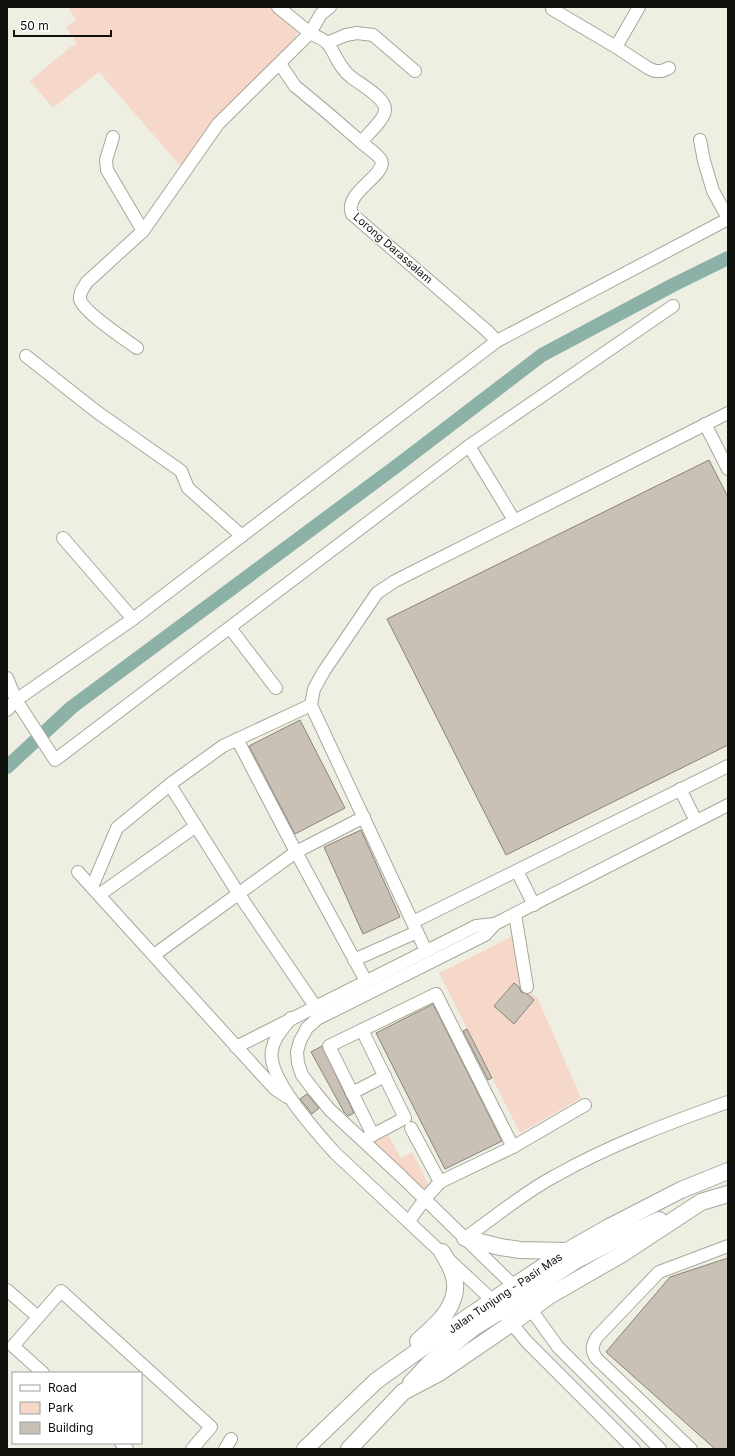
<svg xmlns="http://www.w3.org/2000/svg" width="735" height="1456" font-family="Inter,sans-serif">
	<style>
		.green { fill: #f6d8cb }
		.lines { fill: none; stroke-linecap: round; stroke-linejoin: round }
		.canal { stroke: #8cb2a8; stroke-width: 14 }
		.building { fill: #c9c1b5; stroke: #8a8378 }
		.minor-casing { stroke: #a7a89b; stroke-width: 14 }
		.major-casing { stroke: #a7a89b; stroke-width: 18 }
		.minor { stroke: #fff; stroke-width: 12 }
		.major { stroke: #fff; stroke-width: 16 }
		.labels { text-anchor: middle; stroke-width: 3; stroke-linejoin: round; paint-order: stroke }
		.street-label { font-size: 11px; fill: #0f0f0b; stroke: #fff }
	</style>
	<rect width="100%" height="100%" fill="#eeefe2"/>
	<g class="green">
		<polygon points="68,7 274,7 296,27 297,34 289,46 181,167 99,72 53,108 30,81 70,47 77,44 66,27 76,20"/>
		<polygon points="515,935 519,982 538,999 581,1098 520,1133 439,973"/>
		<polygon points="387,1133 401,1158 412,1152 430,1187 423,1194 369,1143"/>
	</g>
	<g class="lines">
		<polyline class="canal" points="7,767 72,707 398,465 542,355 673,285 728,258"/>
	</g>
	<g class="building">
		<polygon points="709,460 728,497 728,745 506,855 387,619"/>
		<polygon points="300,720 345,808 295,834 249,746"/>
		<polygon points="361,830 400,917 363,934 324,847"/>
		<polygon points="514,983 519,987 521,992 527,994 534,1000 514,1024 494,1006"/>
		<polygon points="433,1004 502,1141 445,1169 376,1033"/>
		<polygon points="467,1029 492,1078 488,1080 463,1031"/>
		<polygon points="322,1046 354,1113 348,1116 344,1112 311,1052"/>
		<polygon points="307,1094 319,1108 312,1114 300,1099"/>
		<polygon points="728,1258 728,1449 715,1449 606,1352 670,1277"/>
	</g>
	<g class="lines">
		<g class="minor-casing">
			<g id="minor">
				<path d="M330,7l-9,7 -11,19c5,3 14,6 18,11 8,11 12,25 23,33 9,7 35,21 34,33 0,9 -18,25 -24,32 4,4 18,13 20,18 7,15 -38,32 -29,54l134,116 11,11"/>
				<polyline points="552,9 616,47 648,68 655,71 662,71 669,68"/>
				<polyline points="327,43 346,35 357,33 373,35 415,71"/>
				<polyline points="616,47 639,7"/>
				<polyline points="280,64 295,86 324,110 361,142"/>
				<polyline points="113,137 106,160 107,170 143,231"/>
				<polyline points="700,140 704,161 713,191 728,218"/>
				<path d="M137,348c-11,-8 -55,-37 -57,-49 -1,-6 4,-12 7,-17l56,-51 75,-107 92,-91 -32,-26"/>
				<polyline points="26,356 97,412 181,471 188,488 242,536"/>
				<polyline points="705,424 728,469"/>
				<polyline points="469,446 514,520"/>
				<polyline points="63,538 133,619"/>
				<polyline points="230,628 276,688"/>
				<polyline points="7,678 16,700 55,760 469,446 673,306"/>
				<polyline points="7,710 16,700 133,619 497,341 728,219"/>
				<polyline points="237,739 296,852 366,981"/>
				<polyline points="170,785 238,893 315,1006"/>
				<polyline points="680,789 696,821"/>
				<polyline points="517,871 534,905"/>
				<polyline points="78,872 263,1076 275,1089 287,1097"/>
				<polyline points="92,887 117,828 173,782 223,746 311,705"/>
				<polyline points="99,895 196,826"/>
				<polyline points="515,914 527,987"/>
				<polyline points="413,922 728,766"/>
				<polyline points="426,951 311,705 314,689 324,671 377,593 395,581 728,413"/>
				<polyline points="154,955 296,852 364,817"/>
				<polyline points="354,960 417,932"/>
				<path d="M291,1018c-7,10 -17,19 -19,32 -6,27 45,83 63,103l157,147 35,42 107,107"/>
				<polyline points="362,1030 329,1046 373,1135"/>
				<polyline points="236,1047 476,926 495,924"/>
				<polyline points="352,1093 385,1076"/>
				<polyline points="363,1140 405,1118 362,1030 436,994 513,1147"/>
				<polyline points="440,1182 513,1147 585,1105"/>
				<polyline points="409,1221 425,1199 440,1182 411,1128"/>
				<path d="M465,1238c30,-21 58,-45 90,-62 55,-31 114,-53 173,-74"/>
				<polyline points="7,1290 38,1317"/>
				<polyline points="43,1373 13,1346 61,1291 211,1427 192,1449"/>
				<polyline points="121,1443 127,1449"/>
				<polyline points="225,1449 231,1439"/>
				<polyline points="660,1449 558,1347 514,1286 401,1176 330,1110 315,1092 302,1075 298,1063 297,1052 300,1041 307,1028 317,1019 485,935 495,924 728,805"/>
				<path d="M691,1449l-95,-91c-5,-8 -4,-13 1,-21l62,-65 69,-26"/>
			</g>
		</g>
		<g class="major-casing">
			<g id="major">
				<polyline points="465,1238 500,1247 520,1250 567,1251"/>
				<path d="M418,1341c18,-16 43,-36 36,-64 -2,-9 -7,-17 -12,-25"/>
				<polyline points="411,1383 429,1364 473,1328 523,1297 552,1276 575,1261 613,1241 659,1220"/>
				<polyline points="305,1449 376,1381 415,1353 514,1286 567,1251 609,1227 681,1190 728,1171"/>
				<polyline points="349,1449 403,1392 439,1373 512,1323 549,1296 622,1254 701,1202 728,1194"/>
			</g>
		</g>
		<use href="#minor" class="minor"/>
		<use href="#major" class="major"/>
	</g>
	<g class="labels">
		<g class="street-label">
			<text transform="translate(393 248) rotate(41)" y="4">Lorong Darassalam</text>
			<text transform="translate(505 1293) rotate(-34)" y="4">Jalan Tunjung - Pasir Mas</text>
		</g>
	</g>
	<rect width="735" height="1456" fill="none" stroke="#0f0f0b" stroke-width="16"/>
	<rect x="12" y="1372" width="130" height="72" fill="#ffffff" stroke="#9f9f9d"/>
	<rect x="20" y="1385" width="20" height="6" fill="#ffffff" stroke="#9f9f9d"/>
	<text x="48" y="1392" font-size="12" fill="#0f0f0b">Road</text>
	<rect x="20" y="1402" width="20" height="12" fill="#f6d8cb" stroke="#9f9f9d"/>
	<text x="48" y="1412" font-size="12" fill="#0f0f0b">Park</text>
	<rect x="20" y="1422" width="20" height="12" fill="#c9c1b5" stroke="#9f9f9d"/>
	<text x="48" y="1432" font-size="12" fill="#0f0f0b">Building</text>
	<path d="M14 30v6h97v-6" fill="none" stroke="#0f0f0b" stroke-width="2"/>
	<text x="20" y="30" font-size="12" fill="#0f0f0b" stroke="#ffffff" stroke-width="3" paint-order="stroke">50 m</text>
</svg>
